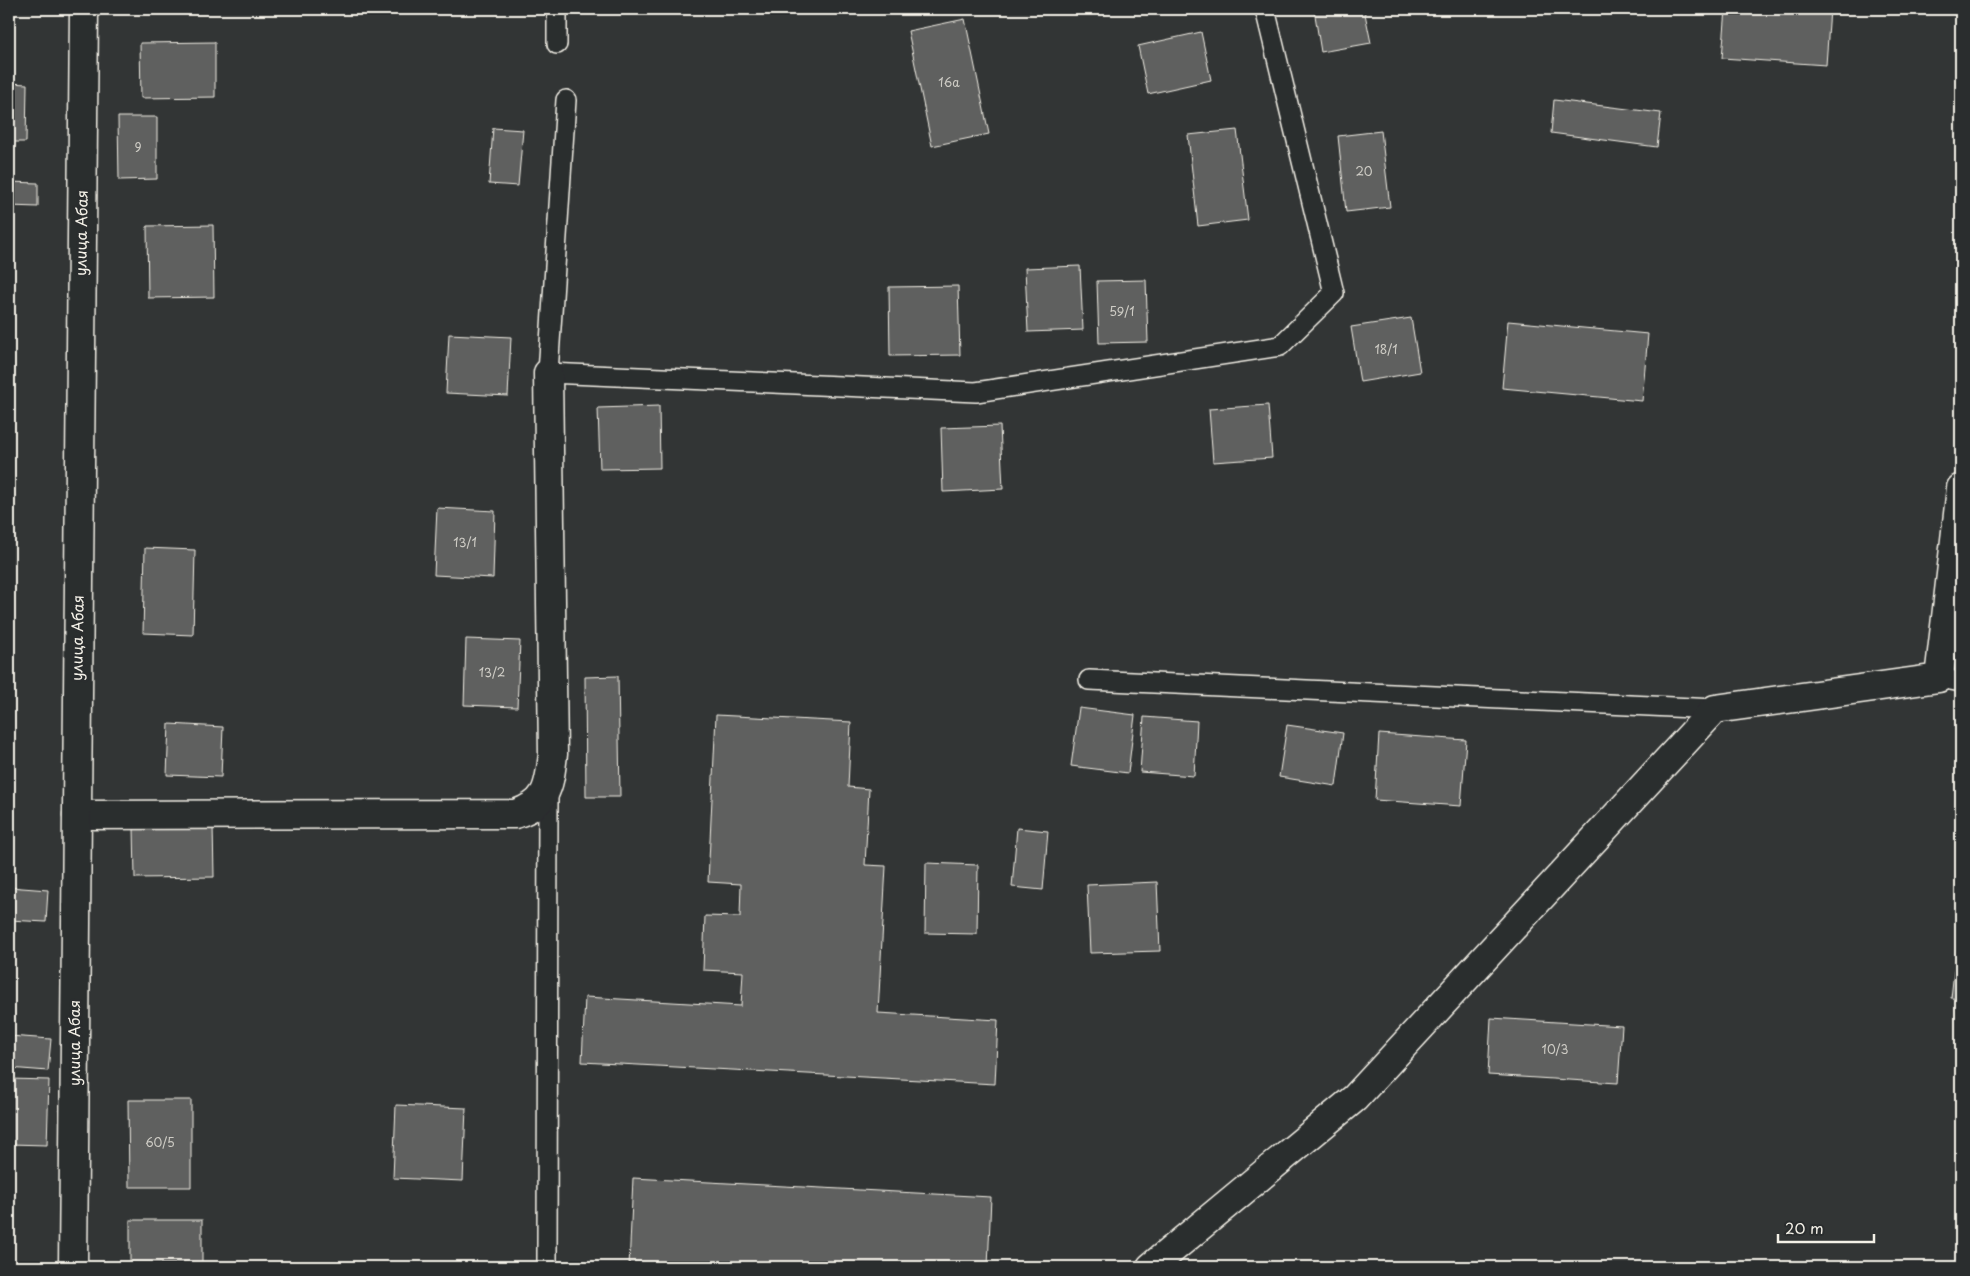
<svg xmlns="http://www.w3.org/2000/svg" width="1970" height="1276" font-family="'Playpen Sans',sans-serif">
	<style>
		.building { fill: #5f605f; stroke: #f4f1e8 }
		.lines { fill: none; stroke-linecap: round; stroke-linejoin: round }
		.service-casing { stroke: #f4f1e8; stroke-width: 22 }
		.minor-casing { stroke: #f4f1e8; stroke-width: 31 }
		.service { stroke: #2a2d2e; stroke-width: 19 }
		.minor { stroke: #2a2d2e; stroke-width: 28 }
		.labels { text-anchor: middle; stroke-width: 5; stroke-linejoin: round; paint-order: stroke }
		.number-label { font-size: 12px; fill: #cfcdc6 }
		.street-label { font-size: 15px; fill: #f4f1e8; stroke: #2a2d2e }
	</style>
	<rect width="100%" height="100%" fill="#323535"/>
	<filter id="ink" filterUnits="userSpaceOnUse"><feTurbulence type="fractalNoise" baseFrequency=".02" numOctaves="2"/><feDisplacementMap in="SourceGraphic" scale="10" xChannelSelector="R" yChannelSelector="G"/><feConvolveMatrix kernelMatrix="1 2 1 2 8 2 1 2 1" color-interpolation-filters="sRGB"/></filter>
	<g filter="url(#ink)">
		<g class="building">
			<polygon points="1314,9 1364,9 1371,43 1321,52"/>
			<polygon points="1726,9 1830,9 1826,65 1722,58"/>
			<polygon points="965,19 989,134 932,146 908,31"/>
			<polygon points="1201,32 1211,80 1148,94 1138,46"/>
			<polygon points="215,42 215,97 141,98 140,43"/>
			<polygon points="9,83 27,84 26,142 9,142"/>
			<polygon points="1554,100 1661,113 1657,147 1551,133"/>
			<polygon points="118,117 157,117 157,179 119,180"/>
			<polygon points="493,128 523,130 518,186 489,184"/>
			<polygon points="1237,130 1248,220 1198,226 1188,135"/>
			<polygon points="1381,131 1390,207 1346,212 1338,136"/>
			<polygon points="9,182 38,183 38,207 9,206"/>
			<polygon points="213,225 214,297 148,298 147,226"/>
			<polygon points="1080,266 1083,330 1028,332 1025,268"/>
			<polygon points="1146,280 1148,342 1099,343 1097,281"/>
			<polygon points="958,286 960,355 890,356 889,287"/>
			<polygon points="1411,318 1420,372 1360,382 1351,327"/>
			<polygon points="1508,321 1648,334 1642,401 1502,388"/>
			<polygon points="449,334 511,337 508,396 446,393"/>
			<polygon points="1268,405 1272,458 1213,462 1209,409"/>
			<polygon points="659,406 660,468 600,469 598,408"/>
			<polygon points="1000,426 1003,489 943,492 941,428"/>
			<polygon points="437,508 495,511 493,578 434,575"/>
			<polygon points="145,548 195,550 193,635 143,633"/>
			<polygon points="466,639 520,641 517,707 464,705"/>
			<polygon points="618,676 620,797 586,797 585,677"/>
			<polygon points="1079,708 1135,715 1128,773 1071,766"/>
			<polygon points="716,715 851,722 848,787 869,789 865,865 886,866 878,1013 998,1020 995,1084 582,1062 585,997 741,1006 743,972 703,970 705,916 740,917 741,884 708,882"/>
			<polygon points="1144,717 1197,721 1194,776 1140,772"/>
			<polygon points="169,724 223,727 221,777 167,775"/>
			<polygon points="1287,725 1343,733 1336,786 1279,777"/>
			<polygon points="1379,734 1466,740 1461,806 1375,800"/>
			<polygon points="213,826 214,877 135,878 134,827"/>
			<polygon points="1017,828 1048,831 1043,890 1012,887"/>
			<polygon points="926,863 978,865 977,934 925,933"/>
			<polygon points="1157,882 1160,951 1090,953 1087,885"/>
			<polygon points="9,887 48,890 46,922 9,920"/>
			<polygon points="1961,910 1961,999 1951,998"/>
			<polygon points="1491,1018 1622,1026 1618,1083 1488,1075"/>
			<polygon points="9,1036 51,1039 48,1071 9,1068"/>
			<polygon points="9,1079 49,1080 47,1145 9,1144"/>
			<polygon points="128,1100 191,1100 191,1187 129,1187"/>
			<polygon points="396,1105 466,1108 463,1181 393,1178"/>
			<polygon points="633,1178 991,1197 988,1267 629,1267"/>
			<rect x="130" y="1220" width="72" height="44"/>
		</g>
		<g class="lines">
			<g class="service-casing">
				<g id="service">
					<polyline points="557,9 557,44"/>
					<polyline points="566,100 548,373 976,392 1280,346 1334,293 1265,9"/>
					<polyline points="1939,678 1961,682"/>
					<polyline points="1089,680 1715,709"/>
					<polyline points="547,1267 548,788"/>
				</g>
			</g>
			<g class="minor-casing">
				<g id="minor">
					<path d="M77,815l438,-1c34,-11 34,-29 38,-60l-5,-381"/>
					<polyline points="73,1267 84,9"/>
					<polyline points="1151,1267 1355,1098 1715,709 1939,678 1961,488"/>
				</g>
			</g>
			<use href="#service" class="service"/>
			<use href="#minor" class="minor"/>
		</g>
	</g>
	<g class="labels">
		<g class="number-label">
			<text x="949" y="87">16а</text>
			<text x="138" y="152">9</text>
			<text x="1364" y="176">20</text>
			<text x="1122" y="316">59/1</text>
			<text x="1386" y="354">18/1</text>
			<text x="465" y="547">13/1</text>
			<text x="492" y="677">13/2</text>
			<text x="1555" y="1054">10/3</text>
			<text x="160" y="1147">60/5</text>
		</g>
		<g class="street-label">
			<text transform="translate(82 233) rotate(-89)" y="5">улица Абая</text>
			<text transform="translate(78 638) rotate(-89)" y="5">улица Абая</text>
			<text transform="translate(75 1043) rotate(-90)" y="5">улица Абая</text>
		</g>
	</g>
	<rect width="1970" height="1276" fill="none" stroke="#2a2d2e" stroke-width="30"/>
	<rect x="15" y="15" width="1940" height="1246" fill="none" stroke="#f4f1e8" stroke-width="2" filter="url(#ink)"/>
	<path d="M1778 1234v8h96v-8" fill="none" stroke="#f4f1e8" stroke-width="2.5"/>
	<text x="1785" y="1234" font-size="15" fill="#f4f1e8" stroke="#2a2d2e" stroke-width="4" paint-order="stroke">20 m</text>
</svg>
